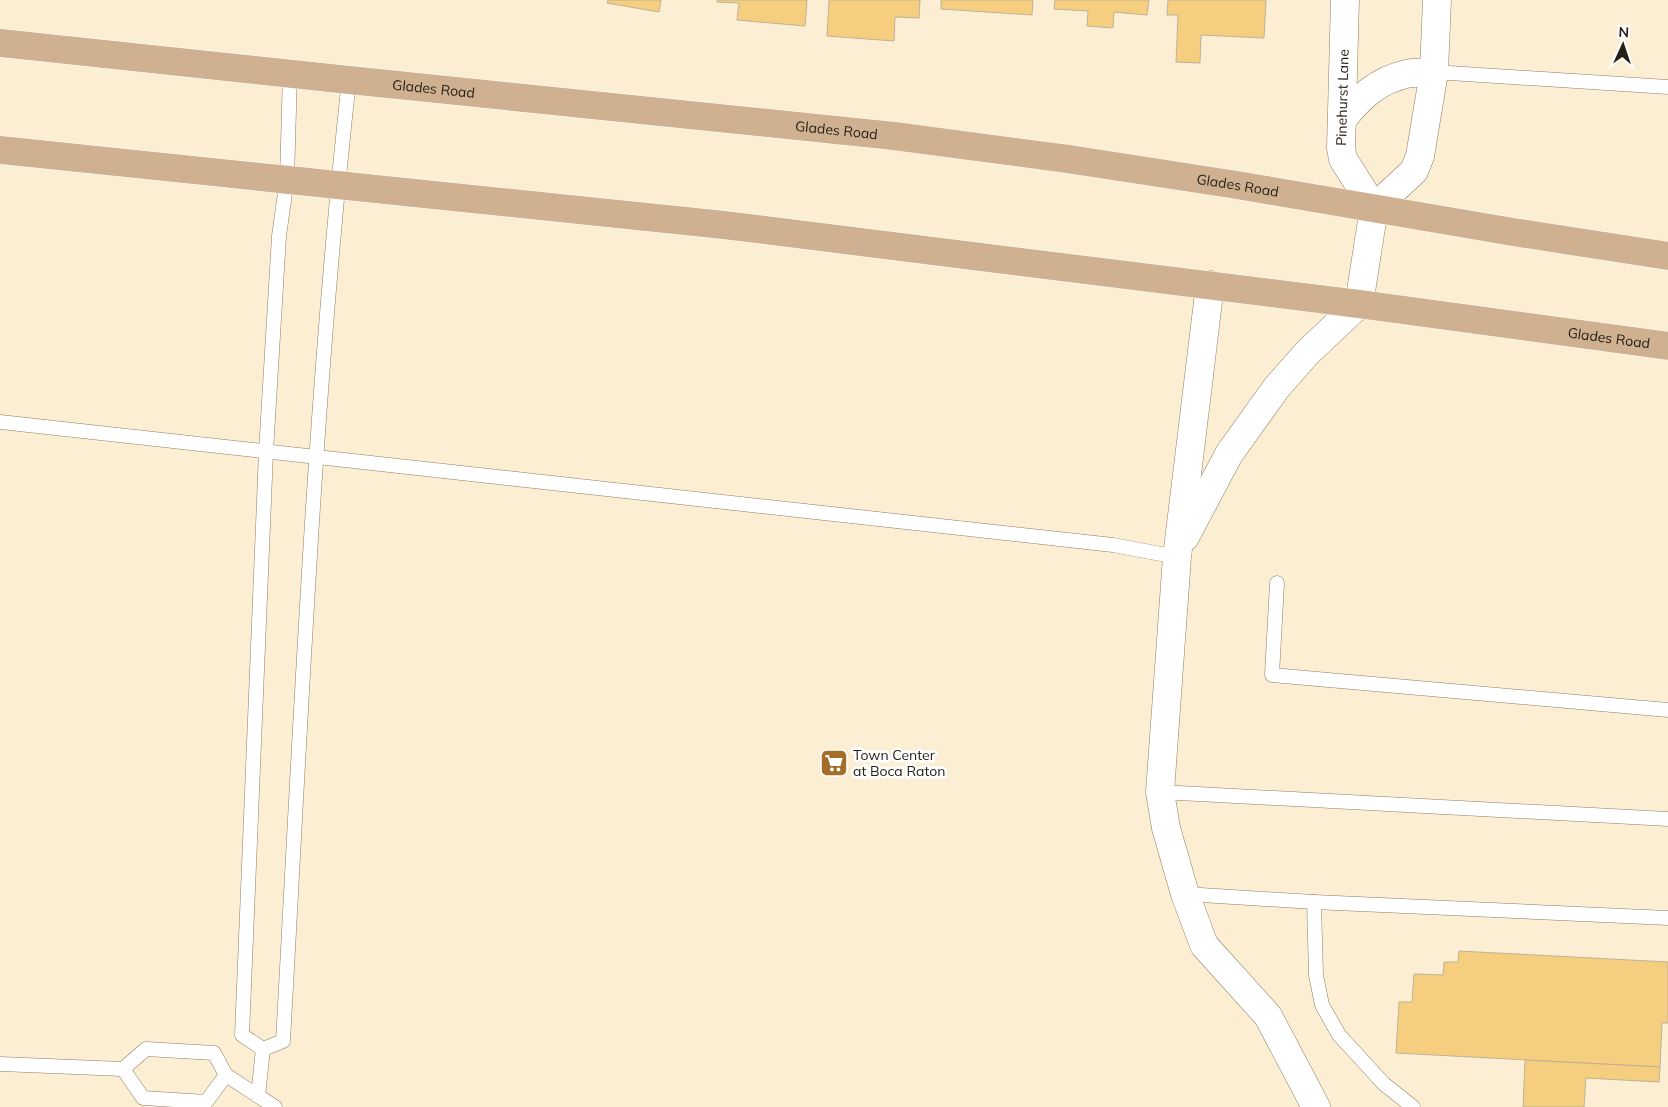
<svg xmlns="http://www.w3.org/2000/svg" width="1668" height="1107" font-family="Mulish,sans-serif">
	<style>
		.building { fill: #f5cf7f; stroke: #bfb297 }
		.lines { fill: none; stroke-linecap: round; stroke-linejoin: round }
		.service-casing { stroke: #8c7f66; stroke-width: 15 }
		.minor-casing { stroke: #8c7f66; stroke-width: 29 }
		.primary-casing { stroke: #fff; stroke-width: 29 }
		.service { stroke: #fff; stroke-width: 14 }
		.minor { stroke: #fff; stroke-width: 28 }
		.primary { stroke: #cfb191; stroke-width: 28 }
		.labels { text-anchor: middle; stroke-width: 5; stroke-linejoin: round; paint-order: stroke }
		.street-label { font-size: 14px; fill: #262117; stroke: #fff }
		.poi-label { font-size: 14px; fill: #262117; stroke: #fff; text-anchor: start }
	</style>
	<rect width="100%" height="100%" fill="#fceed2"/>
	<g class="building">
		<polygon points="608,0 661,0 659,12 607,3"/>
		<polygon points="717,0 807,0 805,26 737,20 739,3 717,2"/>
		<polygon points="829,0 920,0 919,18 895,17 894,41 827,36"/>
		<polygon points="941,0 1033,0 1032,15 941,9"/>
		<polygon points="1055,0 1149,0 1147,15 1114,12 1113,28 1087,26 1088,11 1054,9"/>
		<polygon points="1168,0 1266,0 1264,38 1201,35 1200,63 1176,62 1178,15 1167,15"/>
		<polygon points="1459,951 1668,962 1668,1023 1662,1023 1660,1067 1396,1053 1399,1002 1412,1002 1414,974 1443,975 1444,962 1458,962"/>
		<polygon points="1525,1060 1660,1067 1659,1082 1586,1078 1584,1107 1523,1107"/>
	</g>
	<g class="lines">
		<g class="service-casing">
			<g id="service">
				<polyline points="1434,72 1668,87"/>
				<polyline points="0,422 1113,545 1177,557"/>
				<polyline points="1277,583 1272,675 1668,710"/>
				<polyline points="1160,792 1668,819"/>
				<polyline points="1185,894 1314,902 1668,918"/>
				<polyline points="1314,902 1316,975 1322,1005 1339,1035 1384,1084 1413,1107"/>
				<polyline points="263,1049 242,1035 266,452 279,236 287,179 290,74"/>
				<path d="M263,1049l20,-8c18,-320 31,-641 66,-961"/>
				<polyline points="0,1064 123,1069 146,1049 214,1053 226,1075 275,1107"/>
				<polyline points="123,1069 143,1098 206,1102 226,1075"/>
				<polyline points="258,1096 263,1049"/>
			</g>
		</g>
		<g class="minor-casing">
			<g id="minor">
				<path d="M1342,120c18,-23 35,-39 64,-46 9,-2 19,-1 28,-2"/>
				<polyline points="1374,208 1414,171 1420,156 1434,72 1437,0"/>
				<polyline points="1210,285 1177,557 1160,792 1166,828 1185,894 1204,945 1268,1016 1316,1107"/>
				<path id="s1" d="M1185,537l44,-83 48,-67 31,-35 51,-48 15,-96 -31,-49 -2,-11 4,-148"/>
			</g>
		</g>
		<g class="primary-casing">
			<g id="primary">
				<path id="s2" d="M0,43l349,37 545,56 174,23 169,26 276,47 155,24"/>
				<path id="s3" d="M0,150l724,75 635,79 309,42"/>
			</g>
		</g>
		<use href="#service" class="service"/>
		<use href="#minor" class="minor"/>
		<use href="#primary" class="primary"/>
	</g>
	<defs>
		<g id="supermarket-square" transform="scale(1.4375)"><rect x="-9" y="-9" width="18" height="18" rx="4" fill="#a46d28" stroke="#fff"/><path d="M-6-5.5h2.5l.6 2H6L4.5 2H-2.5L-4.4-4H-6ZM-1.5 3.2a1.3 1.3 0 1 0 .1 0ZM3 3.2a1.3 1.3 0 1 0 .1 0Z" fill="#fff"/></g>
	</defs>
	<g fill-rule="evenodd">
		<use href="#supermarket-square" x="834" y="763"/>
	</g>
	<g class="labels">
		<g class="street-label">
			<text dy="5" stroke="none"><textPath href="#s2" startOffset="436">Glades Road</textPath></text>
			<text dy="5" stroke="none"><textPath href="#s1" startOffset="510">Pinehurst Lane</textPath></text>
			<text dy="5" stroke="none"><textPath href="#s2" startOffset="841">Glades Road</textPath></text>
			<text dy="5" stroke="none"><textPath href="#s2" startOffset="1246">Glades Road</textPath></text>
			<text dy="5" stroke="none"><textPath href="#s3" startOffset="1620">Glades Road</textPath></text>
		</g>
		<g class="poi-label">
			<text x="853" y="760">Town Center<tspan x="853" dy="16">at Boca Raton</tspan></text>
		</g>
	</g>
	<g transform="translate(1623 45) rotate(3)" stroke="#ffffff" stroke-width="4" paint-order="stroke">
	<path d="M0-4L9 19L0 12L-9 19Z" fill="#262117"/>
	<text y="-8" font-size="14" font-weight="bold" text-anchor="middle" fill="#262117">N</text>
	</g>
</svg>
